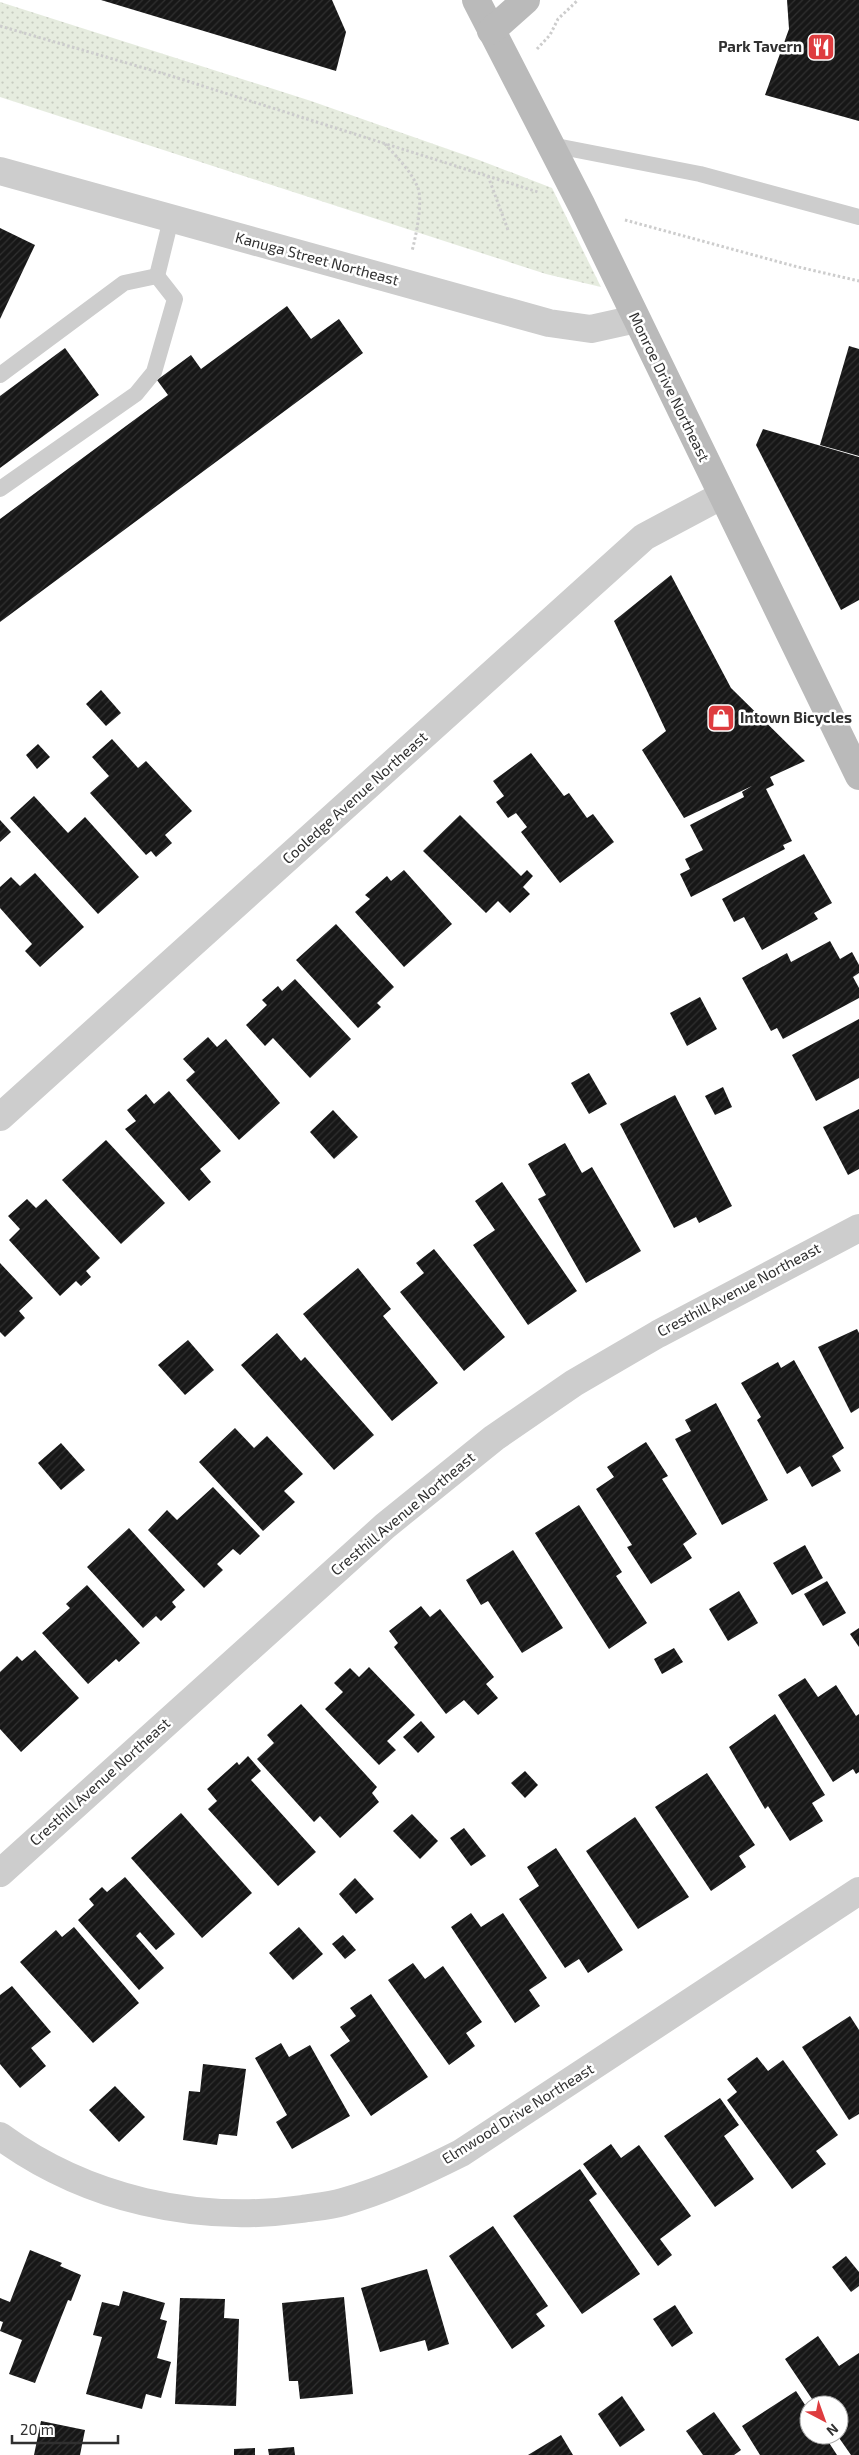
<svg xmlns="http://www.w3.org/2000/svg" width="859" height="2455" font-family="'Exo 2',sans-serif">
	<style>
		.park { fill: url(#park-dots) }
		.building { fill: url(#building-hatch) }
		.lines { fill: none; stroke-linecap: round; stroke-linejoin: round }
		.path { stroke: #cdcdcd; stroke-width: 3; stroke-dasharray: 2.5 2.5; stroke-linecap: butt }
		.lane { stroke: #cdcdcd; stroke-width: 16 }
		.street { stroke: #cdcdcd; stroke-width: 28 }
		.secondary { stroke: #bababa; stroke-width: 28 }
		.labels { text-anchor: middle; stroke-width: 5; stroke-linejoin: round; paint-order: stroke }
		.poi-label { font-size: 15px; font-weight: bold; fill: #303030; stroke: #fff; text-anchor: end }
		.street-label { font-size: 15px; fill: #303030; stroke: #fff }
	</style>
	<defs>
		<pattern id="park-dots" width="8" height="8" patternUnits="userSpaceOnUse" patternTransform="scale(1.25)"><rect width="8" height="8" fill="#e6ecdf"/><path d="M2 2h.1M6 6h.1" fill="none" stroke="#c6cbc0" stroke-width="1.8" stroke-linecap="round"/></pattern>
		<pattern id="building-hatch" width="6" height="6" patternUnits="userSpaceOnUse" patternTransform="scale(1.25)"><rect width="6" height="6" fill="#171717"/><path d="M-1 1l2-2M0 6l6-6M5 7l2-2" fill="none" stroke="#303030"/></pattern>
	</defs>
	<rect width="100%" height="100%" fill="#fff"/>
	<polygon class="park" points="0,2 311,101 479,160 552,188 601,287 546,274 0,97"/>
	<g class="building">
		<polygon points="101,0 332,0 346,32 336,71"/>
		<polygon points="787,0 859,0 859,121 765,95 789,29"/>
		<polygon points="0,228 35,245 0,319"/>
		<polygon points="287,306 311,339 339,319 363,353 0,622 0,519 168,395 157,380 191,355 201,369"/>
		<polygon points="849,346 859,349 859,456 820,445"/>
		<polygon points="65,348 99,395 0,468 0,396"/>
		<polygon points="763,429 859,457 859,600 841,610 756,445"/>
		<polygon points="671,575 731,688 805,761 770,777 774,785 766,789 792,841 783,845 785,849 691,897 680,874 690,869 685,859 703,850 690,825 744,797 742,792 752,786 684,818 642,750 666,731 614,621"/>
		<polygon points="101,690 121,713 106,726 86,704"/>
		<polygon points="112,739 138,768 146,761 192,811 165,835 172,843 156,857 151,851 146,855 90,793 109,776 92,757"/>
		<polygon points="38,744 50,757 37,769 26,755"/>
		<polygon points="531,753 564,796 569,793 587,818 593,814 614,842 560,883 521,832 527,827 516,813 508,818 496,802 504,796 493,781"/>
		<polygon points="34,796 68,833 85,817 139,877 98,914 10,818"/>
		<polygon points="460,815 521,876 527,870 533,876 523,887 530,894 510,913 498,901 486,913 423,851"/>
		<polygon points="0,820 11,832 0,842"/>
		<polygon points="804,854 832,903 814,913 818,919 762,950 744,917 734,922 722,899"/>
		<polygon points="404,870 452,924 404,967 355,912 370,899 365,895 387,876 391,881"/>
		<polygon points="35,873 84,927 40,967 25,951 32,944 0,908 0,887 11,877 20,886"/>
		<polygon points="336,924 394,987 377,1003 381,1007 358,1028 296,960"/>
		<polygon points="830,941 840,959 852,952 859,965 859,973 853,977 859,988 859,998 783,1039 777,1028 771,1031 742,978 787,953 791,962"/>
		<polygon points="295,979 351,1039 310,1078 273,1038 265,1046 246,1025 267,1005 262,1000 278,986 282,991"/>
		<polygon points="700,997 717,1029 687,1046 670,1013"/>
		<polygon points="859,1019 859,1078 816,1101 792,1055"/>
		<polygon points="208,1037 217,1047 226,1039 280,1103 239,1140 186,1080 195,1072 183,1059"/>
		<polygon points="589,1073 607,1104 589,1114 571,1083"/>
		<polygon points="723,1087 732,1107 715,1115 705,1096"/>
		<polygon points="169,1091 221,1151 200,1169 211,1182 189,1201 125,1129 136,1121 127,1110 146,1094 154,1104"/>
		<polygon points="675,1095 732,1206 699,1223 696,1217 674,1228 620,1124"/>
		<polygon points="859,1109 859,1169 848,1175 823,1127"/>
		<polygon points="333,1110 358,1137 334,1159 310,1132"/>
		<polygon points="106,1140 165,1203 121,1244 62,1180"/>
		<polygon points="565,1143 582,1173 592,1167 641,1251 586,1283 538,1199 546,1195 528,1164"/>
		<polygon points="502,1182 577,1291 528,1325 473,1245 495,1230 475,1201"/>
		<polygon points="27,1199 36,1208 46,1199 100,1258 86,1271 91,1277 81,1286 76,1281 60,1296 9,1240 20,1229 8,1216"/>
		<polygon points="434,1249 505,1337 464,1371 400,1292 424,1273 416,1263"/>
		<polygon points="0,1263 33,1298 19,1311 25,1318 5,1337 0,1332"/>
		<polygon points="358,1268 391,1309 383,1316 438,1383 392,1421 303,1314"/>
		<polygon points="857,1329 859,1333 859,1408 851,1413 818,1347"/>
		<polygon points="277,1333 301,1361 305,1357 374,1435 334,1470 241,1365"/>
		<polygon points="188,1340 214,1370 185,1395 158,1365"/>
		<polygon points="794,1360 844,1448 832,1456 841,1471 812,1487 800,1466 787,1474 757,1420 761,1417 741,1383 778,1362 781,1368"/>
		<polygon points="716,1403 768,1500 722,1525 675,1439 691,1431 685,1420"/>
		<polygon points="235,1428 254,1448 267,1436 303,1474 284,1491 295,1502 263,1531 199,1462"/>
		<polygon points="646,1442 668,1476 662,1479 697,1534 683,1544 692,1558 651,1584 627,1547 632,1545 596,1489 614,1477 607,1467"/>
		<polygon points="61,1443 85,1470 61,1490 38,1463"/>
		<polygon points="213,1487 260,1536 240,1555 233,1549 217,1564 223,1570 204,1588 148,1530 167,1510 177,1520"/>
		<polygon points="579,1505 622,1572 616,1576 647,1623 609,1649 535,1533"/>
		<polygon points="129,1528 185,1590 172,1602 176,1607 161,1621 156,1616 143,1628 87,1567"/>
		<polygon points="805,1545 823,1578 792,1595 773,1563"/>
		<polygon points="513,1550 563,1628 522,1653 488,1601 481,1605 466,1580"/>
		<polygon points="827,1581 846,1613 823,1626 804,1594"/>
		<polygon points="87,1585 140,1643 119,1662 116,1659 88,1684 42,1633 70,1608 66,1604"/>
		<polygon points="739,1591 758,1623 728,1641 709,1609"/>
		<polygon points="421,1606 430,1617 440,1609 494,1677 486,1684 498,1698 478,1715 464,1700 446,1714 394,1647 398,1643 389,1631"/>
		<polygon points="859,1628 859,1647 850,1634"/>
		<polygon points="674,1648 683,1662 662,1674 654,1659"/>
		<polygon points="35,1650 79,1698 21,1752 0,1729 0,1672 17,1656 22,1661"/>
		<polygon points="369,1667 415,1715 387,1741 396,1750 379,1765 325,1709 343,1692 334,1683 350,1668 359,1677"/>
		<polygon points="805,1678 818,1697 836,1685 856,1716 859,1714 859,1772 856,1774 853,1769 833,1782 778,1695"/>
		<polygon points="301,1704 377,1787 372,1793 379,1802 340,1838 320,1816 314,1822 257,1759 274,1743 267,1735"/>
		<polygon points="775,1714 825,1795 812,1803 823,1821 790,1841 768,1806 765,1809 729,1747"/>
		<polygon points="421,1721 435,1737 418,1753 403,1737"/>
		<polygon points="248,1756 261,1771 251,1780 316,1852 278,1886 208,1809 217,1801 207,1789 237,1762 239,1765"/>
		<polygon points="525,1771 538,1785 525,1798 511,1783"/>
		<polygon points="707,1773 755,1845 739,1856 746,1867 711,1891 655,1807"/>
		<polygon points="181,1813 252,1893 202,1938 131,1858"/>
		<polygon points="412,1814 438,1841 420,1859 393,1831"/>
		<polygon points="635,1817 689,1897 638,1929 586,1851"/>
		<polygon points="464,1828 486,1856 471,1866 450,1838"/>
		<polygon points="556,1848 623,1950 588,1973 579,1959 565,1968 519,1899 539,1886 527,1867"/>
		<polygon points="125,1877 175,1934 156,1950 140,1932 136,1936 164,1968 139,1990 78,1920 94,1905 89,1899 102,1887 107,1892"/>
		<polygon points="355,1878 374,1899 356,1914 339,1894"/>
		<polygon points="471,1913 481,1927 503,1913 547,1978 529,1990 540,2006 515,2023 451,1927"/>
		<polygon points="74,1927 139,2003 93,2043 20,1962 56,1930 62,1937"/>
		<polygon points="299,1927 323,1954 293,1980 269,1953"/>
		<polygon points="343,1935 356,1950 345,1959 332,1944"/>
		<polygon points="413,1963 425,1979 443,1966 482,2022 466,2033 475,2046 449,2065 388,1980"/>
		<polygon points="12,1986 51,2032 31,2048 46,2066 20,2088 0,2064 0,1995"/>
		<polygon points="371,1994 428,2077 371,2116 330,2055 350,2041 340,2027 356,2016 350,2008"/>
		<polygon points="850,2016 859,2030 859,2114 849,2120 802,2047"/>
		<polygon points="281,2043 289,2057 310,2045 350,2116 292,2149 276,2122 287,2115 255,2058"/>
		<polygon points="757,2057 768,2071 783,2060 838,2135 816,2151 826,2164 792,2189 727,2100 737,2092 727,2079"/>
		<polygon points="203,2064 246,2069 237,2136 219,2134 217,2145 183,2140 189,2091 200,2092"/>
		<polygon points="115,2086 145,2117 119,2142 89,2110"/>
		<polygon points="720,2098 739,2125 724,2136 754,2179 715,2207 664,2136"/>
		<polygon points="611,2144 621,2158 639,2145 691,2216 660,2239 672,2255 658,2266 583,2164"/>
		<polygon points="580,2169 597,2194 589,2200 640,2274 582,2314 513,2216"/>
		<polygon points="493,2226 548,2306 536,2314 545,2326 512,2349 449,2256"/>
		<polygon points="30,2250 62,2263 60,2266 81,2275 71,2301 68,2300 35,2383 9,2374 22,2340 0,2331 3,2322 0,2321 0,2298 10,2302"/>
		<polygon points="846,2256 859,2272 859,2286 851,2292 832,2267"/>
		<polygon points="427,2269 449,2344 428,2351 425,2340 380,2352 361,2288"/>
		<polygon points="123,2291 165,2303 160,2319 167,2321 157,2358 171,2362 161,2398 146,2394 142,2409 86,2394 102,2337 93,2335 102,2302 119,2306"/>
		<polygon points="344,2297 353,2394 300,2399 298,2381 289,2381 282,2303"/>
		<polygon points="180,2298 225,2299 224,2318 239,2319 236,2406 175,2404"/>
		<polygon points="675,2305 693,2333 672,2347 653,2319"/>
		<polygon points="818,2336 839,2366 859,2353 859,2455 851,2455 837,2435 839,2435 839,2405 816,2405 785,2359"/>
		<polygon points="796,2391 809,2411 809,2435 824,2435 837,2455 760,2455 742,2426"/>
		<polygon points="622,2396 645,2430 620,2447 598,2414"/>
		<polygon points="714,2412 741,2450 734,2455 703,2455 686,2431"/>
		<polygon points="41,2421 85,2430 80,2455 34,2455"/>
		<polygon points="561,2435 573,2455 528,2455"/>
		<polygon points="294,2447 295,2455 269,2455 268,2449"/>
		<polygon points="255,2448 255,2455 234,2455 234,2449"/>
	</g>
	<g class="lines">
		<g class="path">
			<polyline points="0,26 168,75 538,192"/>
			<polyline points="537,49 550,35 558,19 578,0"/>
			<path d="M385,144c12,13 26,27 33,44 5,14 -2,48 -6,63"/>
			<polyline points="488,176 508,230"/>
			<polyline points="625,220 794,266 859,281"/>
		</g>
		<g class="lane">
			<polyline points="551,145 700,174 859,217"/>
			<polyline points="157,276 171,219"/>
			<polyline points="0,375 124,283 157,276"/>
			<polyline points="0,489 136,394 154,372 175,299 157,276"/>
		</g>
		<g class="street">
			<polyline points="0,171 549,323 591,329 636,319"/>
			<polyline points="0,1117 644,537 721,496"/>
			<polyline points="0,1873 385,1526 494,1438 574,1383 658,1334 859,1228"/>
			<path d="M0,2136c86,63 197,88 302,73 13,-2 28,-3 41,-7 42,-12 80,-30 118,-49l398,-262"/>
		</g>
		<g class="secondary">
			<polyline points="476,0 582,206 859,776"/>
			<polyline points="491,31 526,0"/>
		</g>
	</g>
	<defs>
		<g id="restaurant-square" transform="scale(1.4375)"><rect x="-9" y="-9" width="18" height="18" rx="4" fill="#de3c3f" stroke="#fff"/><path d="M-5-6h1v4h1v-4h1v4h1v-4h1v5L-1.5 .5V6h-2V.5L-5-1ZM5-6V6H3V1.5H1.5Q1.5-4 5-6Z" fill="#fff"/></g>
		<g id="shop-square" transform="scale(1.4375)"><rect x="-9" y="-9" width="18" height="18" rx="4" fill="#de3c3f" stroke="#fff"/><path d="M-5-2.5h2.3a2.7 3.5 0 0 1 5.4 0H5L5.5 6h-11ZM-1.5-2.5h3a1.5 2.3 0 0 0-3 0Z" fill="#fff"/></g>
	</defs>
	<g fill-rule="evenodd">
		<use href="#restaurant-square" x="821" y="47"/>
		<use href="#shop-square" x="721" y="718"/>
	</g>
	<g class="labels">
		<g class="poi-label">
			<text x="802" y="52">Park Tavern</text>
			<text x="740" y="723" text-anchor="start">Intown Bicycles</text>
		</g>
		<g class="street-label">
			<text transform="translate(317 259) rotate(15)" y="5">Kanuga Street Northeast</text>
			<text transform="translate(669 387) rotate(64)" y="5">Monroe Drive Northeast</text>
			<text transform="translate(355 798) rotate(-42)" y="5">Cooledge Avenue Northeast</text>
			<text transform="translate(739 1290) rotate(-28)" y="5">Cresthill Avenue Northeast</text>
			<text transform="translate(403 1514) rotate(-40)" y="5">Cresthill Avenue Northeast</text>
			<text transform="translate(100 1782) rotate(-42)" y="5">Cresthill Avenue Northeast</text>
			<text transform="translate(518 2114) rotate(-32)" y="5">Elmwood Drive Northeast</text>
		</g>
	</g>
	<g transform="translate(824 2420) rotate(139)"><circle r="24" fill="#ffffff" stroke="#acacac"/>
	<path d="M0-4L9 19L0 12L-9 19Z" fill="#de3c3f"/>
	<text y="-8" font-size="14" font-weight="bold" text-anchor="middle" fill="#303030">N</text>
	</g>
	<path d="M12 2435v8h106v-8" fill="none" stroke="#303030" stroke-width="2.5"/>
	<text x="20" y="2435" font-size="15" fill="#303030" stroke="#ffffff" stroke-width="4" paint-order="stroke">20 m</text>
</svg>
